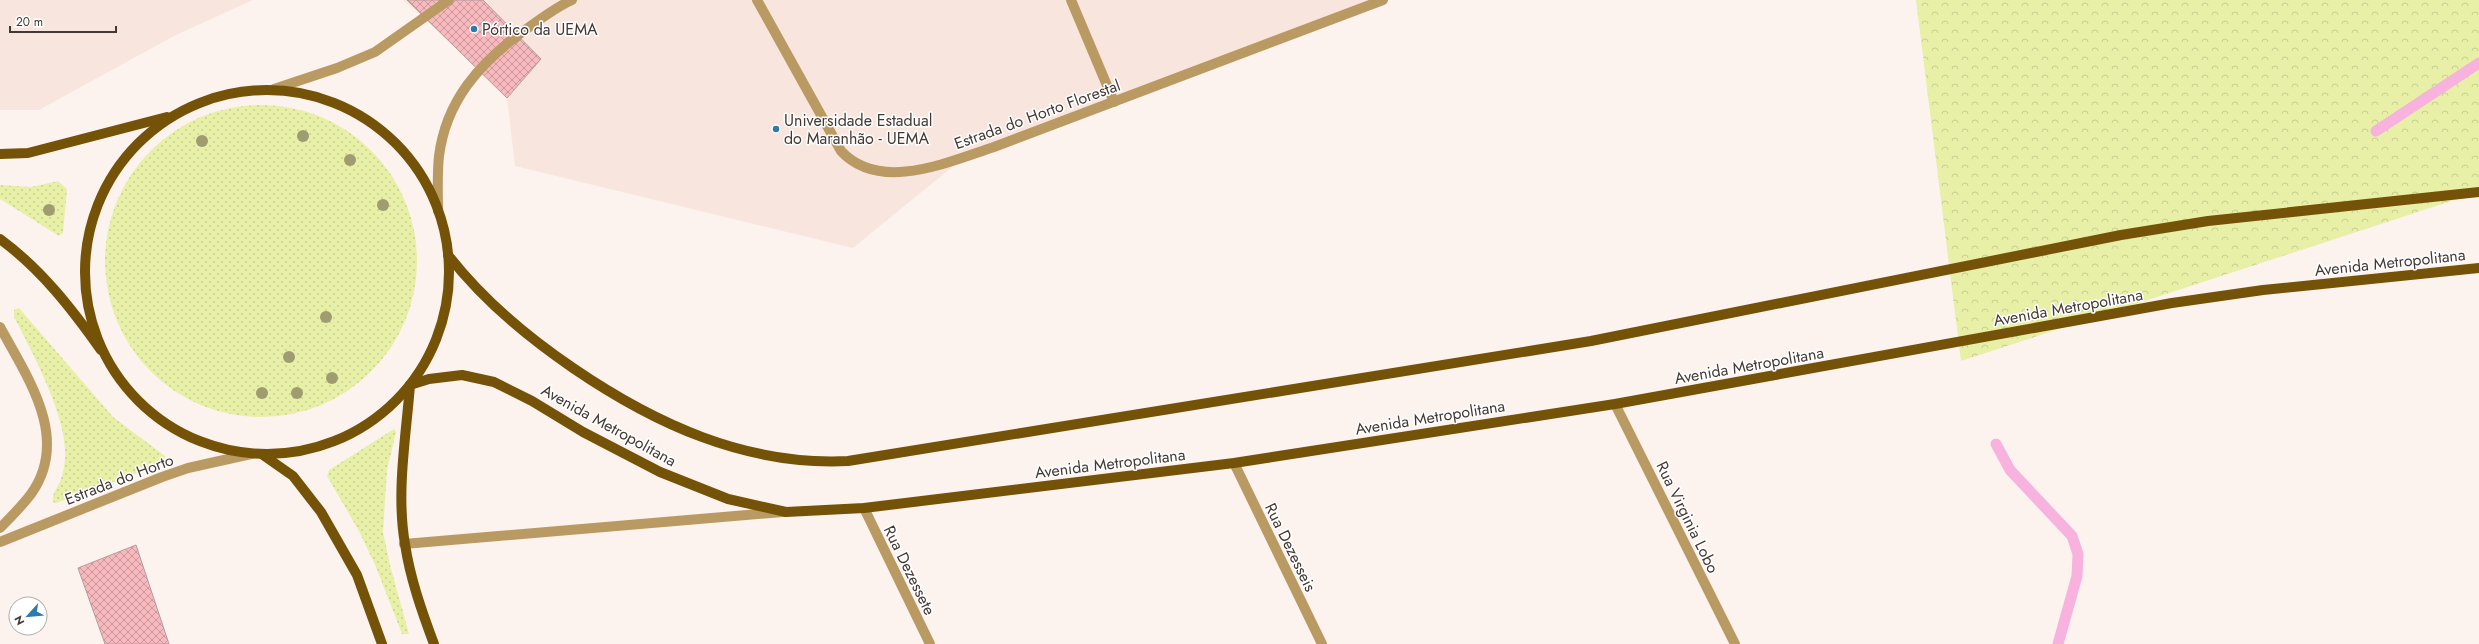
<svg xmlns="http://www.w3.org/2000/svg" width="2479" height="644" font-family="Jost,sans-serif">
	<style>
		.built { fill: #f8e6de }
		.grass { fill: url(#grass-dots) }
		.forest { fill: url(#forest-crowns) }
		.lines { fill: none; stroke-linecap: round; stroke-linejoin: round }
		.stream { stroke: #f7b2de; stroke-width: 11 }
		.building { fill: url(#building-cross-hatch); stroke: #b49c9e }
		.minor { stroke: #ba9a63; stroke-width: 10 }
		.major { stroke: #745207; stroke-width: 10 }
		.tree { fill: #9e9c70 }
		.poi-dot { fill: #2d7aad; stroke: #fff; stroke-width: 1.5 }
		.labels { text-anchor: middle; stroke-width: 3; stroke-linejoin: round; paint-order: stroke }
		.poi-label { font-size: 16px; fill: #423935; stroke: #fff; text-anchor: start }
		.street-label { font-size: 16px; fill: #423935; stroke: #fff }
	</style>
	<defs>
		<pattern id="grass-dots" width="8" height="8" patternUnits="userSpaceOnUse"><rect width="8" height="8" fill="#e8efa6"/><path d="M2 2h.1M6 6h.1" fill="none" stroke="#c8ce90" stroke-width="1.8" stroke-linecap="round"/></pattern>
		<pattern id="forest-crowns" width="20" height="18" patternUnits="userSpaceOnUse"><rect width="20" height="18" fill="#e8efa6"/><path d="M2 6a3 3 0 1 1 6 0M12 15a3 3 0 1 1 6 0" fill="none" stroke="#c8ce90"/></pattern>
		<pattern id="building-cross-hatch" width="8" height="8" patternUnits="userSpaceOnUse"><rect width="8" height="8" fill="#f8b9be"/><path d="M0 0l8 8M0 8l8-8" fill="none" stroke="#ca979b"/></pattern>
	</defs>
	<rect width="100%" height="100%" fill="#fcf3ef"/>
	<g class="built">
		<polygon points="0,0 253,0 174,36 39,110 0,110"/>
		<polygon points="403,0 1381,0 967,155 853,248 515,166 506,89"/>
	</g>
	<g class="grass">
		<circle cx="261" cy="261" r="156"/>
		<polygon points="58,181 67,189 63,233 59,236 0,199 0,185 31,187"/>
		<path d="M19,308l94,109 52,39v7l-109,40 -3,-1c-2,-8 6,-16 8,-23 3,-9 5,-21 4,-30 -2,-40 -33,-97 -51,-132v-7z"/>
		<polygon points="394,429 396,432 387,470 383,532 390,565 409,634 402,634 376,567 359,531 327,476 329,470"/>
	</g>
	<polygon class="forest" points="1916,0 2479,0 2479,192 1961,361"/>
	<g class="lines">
		<g class="stream">
			<polyline points="2376,131 2479,63"/>
			<polyline points="1996,444 2010,470 2072,536 2078,554 2077,576 2058,644"/>
		</g>
	</g>
	<g class="building">
		<polygon points="407,0 483,0 541,59 507,98"/>
		<polygon points="136,545 169,644 105,644 78,568"/>
	</g>
	<g class="lines">
		<g class="minor">
			<path d="M757,0l84,151c39,42 107,11 153,-4l389,-147"/>
			<polyline points="1071,0 1114,102"/>
			<polyline points="274,89 337,68 375,52 449,0"/>
			<path d="M438,211c0,-18 -1,-37 1,-55 7,-55 40,-92 82,-123 17,-12 33,-25 51,-33"/>
			<path d="M0,327c27,50 71,111 31,167 -9,12 -20,23 -31,34"/>
			<polyline points="1615,404 1735,644"/>
			<polyline points="1234,463 1322,644"/>
			<polyline points="864,508 930,644"/>
			<polyline points="0,542 162,477 188,468 251,454"/>
			<polyline points="404,544 783,512"/>
		</g>
		<g class="major">
			<circle cx="267" cy="272" r="182"/>
			<polyline points="0,154 28,153 167,117"/>
			<path d="M0,239c41,30 72,70 101,111"/>
			<path d="M448,255c35,45 78,81 125,113 82,56 173,98 275,93l743,-120 530,-106 87,-14 271,-29"/>
			<polyline points="410,385 429,379 462,375 494,382 532,401 583,432 660,472 728,499 786,512 864,508 1234,463 1615,404 2172,303 2263,290 2479,268"/>
			<path d="M410,385c-4,52 -14,108 -5,159 5,34 17,68 29,100"/>
			<polyline points="263,455 293,476 321,512 357,575 382,644"/>
		</g>
	</g>
	<g class="tree">
		<circle cx="303" cy="136" r="6"/>
		<circle cx="202" cy="141" r="6"/>
		<circle cx="350" cy="160" r="6"/>
		<circle cx="383" cy="205" r="6"/>
		<circle cx="49" cy="210" r="6"/>
		<circle cx="326" cy="317" r="6"/>
		<circle cx="289" cy="357" r="6"/>
		<circle cx="332" cy="378" r="6"/>
		<circle cx="262" cy="393" r="6"/>
		<circle cx="297" cy="393" r="6"/>
	</g>
	<g class="poi-dot">
		<circle cx="474" cy="29" r="4"/>
		<circle cx="776" cy="129" r="4"/>
	</g>
	<g class="labels">
		<g class="poi-label">
			<text x="482" y="35">Pórtico da UEMA</text>
			<text x="784" y="126">Universidade Estadual<tspan x="784" dy="18">do Maranhão - UEMA</tspan></text>
		</g>
		<g class="street-label">
			<text transform="translate(1037 114) rotate(-20)" y="6">Estrada do Horto Florestal</text>
			<text transform="translate(2390 262) rotate(-6)" y="6">Avenida Metropolitana</text>
			<text transform="translate(2068 307) rotate(-10)" y="6">Avenida Metropolitana</text>
			<text transform="translate(1749 365) rotate(-10)" y="6">Avenida Metropolitana</text>
			<text transform="translate(1430 417) rotate(-9)" y="6">Avenida Metropolitana</text>
			<text transform="translate(609 425) rotate(29)" y="6">Avenida Metropolitana</text>
			<text transform="translate(1110 463) rotate(-7)" y="6">Avenida Metropolitana</text>
			<text transform="translate(119 479) rotate(-21)" y="6">Estrada do Horto</text>
			<text transform="translate(1688 517) rotate(64)" y="6">Rua Virginia Lobo</text>
			<text transform="translate(1291 547) rotate(64)" y="6">Rua Dezesseis</text>
			<text transform="translate(910 570) rotate(64)" y="6">Rua Dezessete</text>
		</g>
	</g>
	<g transform="translate(28 616) rotate(243)"><circle r="19" fill="#ffffff" stroke="#b3b0ae"/>
	<path d="M0-3L7 15L0 10L-7 15Z" fill="#2d7aad"/>
	<text y="-6" font-size="11" font-weight="bold" text-anchor="middle" fill="#423935">N</text>
	</g>
	<path d="M10 26v6h106v-6" fill="none" stroke="#423935" stroke-width="2"/>
	<text x="16" y="26" font-size="12" fill="#423935" stroke="#ffffff" stroke-width="3" paint-order="stroke">20 m</text>
</svg>
